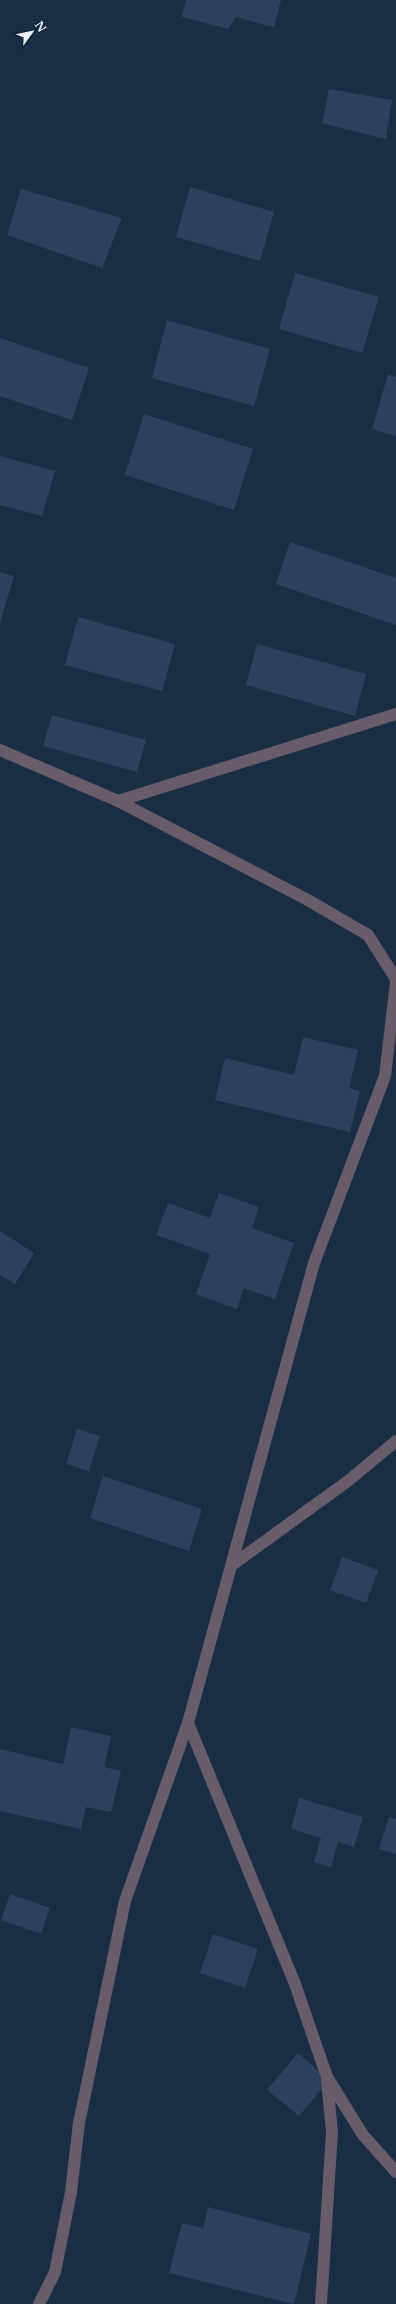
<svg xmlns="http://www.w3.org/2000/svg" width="396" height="2304" font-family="'Libre Baskerville',serif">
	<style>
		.building { fill: #2c425a }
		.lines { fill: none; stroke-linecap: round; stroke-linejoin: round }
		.minor { stroke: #675c67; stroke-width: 12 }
	</style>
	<rect width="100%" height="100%" fill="#182e44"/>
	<g class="building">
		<polygon points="186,0 281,0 274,27 236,17 228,29 182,17"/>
		<polygon points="329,89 392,100 386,139 322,123"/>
		<polygon points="190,187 274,212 260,261 176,237"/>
		<polygon points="21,189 122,218 102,268 7,235"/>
		<polygon points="295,273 379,297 362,353 279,329"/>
		<polygon points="167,320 270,349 254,406 152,378"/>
		<polygon points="0,338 89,368 72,420 0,396"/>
		<polygon points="388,374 396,377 396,436 372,429"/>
		<polygon points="144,414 253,449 234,510 125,475"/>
		<polygon points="0,456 55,471 42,516 0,505"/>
		<polygon points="290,542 396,578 396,625 276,584"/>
		<polygon points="0,572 14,576 0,623"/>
		<polygon points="78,617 175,644 162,691 65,665"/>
		<polygon points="257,644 366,674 355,716 246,685"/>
		<polygon points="52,715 146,740 137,772 43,746"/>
		<polygon points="303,1037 358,1050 349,1088 360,1091 350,1132 215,1100 225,1058 294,1075"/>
		<polygon points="219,1193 259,1207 252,1228 294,1243 275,1299 244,1288 237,1309 196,1294 210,1254 156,1235 168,1203 210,1218"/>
		<polygon points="0,1231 34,1253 15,1284 0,1275"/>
		<polygon points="77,1429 100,1436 89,1471 66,1464"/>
		<polygon points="103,1476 202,1509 189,1551 90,1518"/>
		<polygon points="342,1557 378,1570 366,1603 330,1590"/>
		<polygon points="71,1727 111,1736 104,1767 121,1771 111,1812 86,1807 81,1829 0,1811 0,1749 63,1764"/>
		<polygon points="299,1798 363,1817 354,1847 338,1842 331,1867 314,1862 321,1838 291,1829"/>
		<polygon points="389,1817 396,1819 396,1854 379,1849"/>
		<polygon points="10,1894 50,1908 41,1934 1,1920"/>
		<polygon points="213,1934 258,1949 245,1988 200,1973"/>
		<polygon points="298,2053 329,2080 299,2116 267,2090"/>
		<polygon points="208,2207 311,2234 294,2304 169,2273 182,2223 203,2228"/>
	</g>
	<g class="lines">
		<g class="minor">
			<polyline points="0,750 118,801 306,899 368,935 396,979"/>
			<polyline points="118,801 396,714"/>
			<polyline points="232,1565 348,1481 396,1441"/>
			<polyline points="188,1723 295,1984 327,2077 363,2135 396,2172"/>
			<polyline points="39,2304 55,2272 71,2192 79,2123 125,1901 188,1723 314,1263 385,1076 396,982"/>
			<polyline points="321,2304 332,2132 327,2080"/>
		</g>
	</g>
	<g transform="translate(32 32) rotate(57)" stroke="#0f2439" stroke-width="3" paint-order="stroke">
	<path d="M0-3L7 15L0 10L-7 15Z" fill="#ecf5fd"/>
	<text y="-6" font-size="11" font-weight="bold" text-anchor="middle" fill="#ecf5fd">N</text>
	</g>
</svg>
